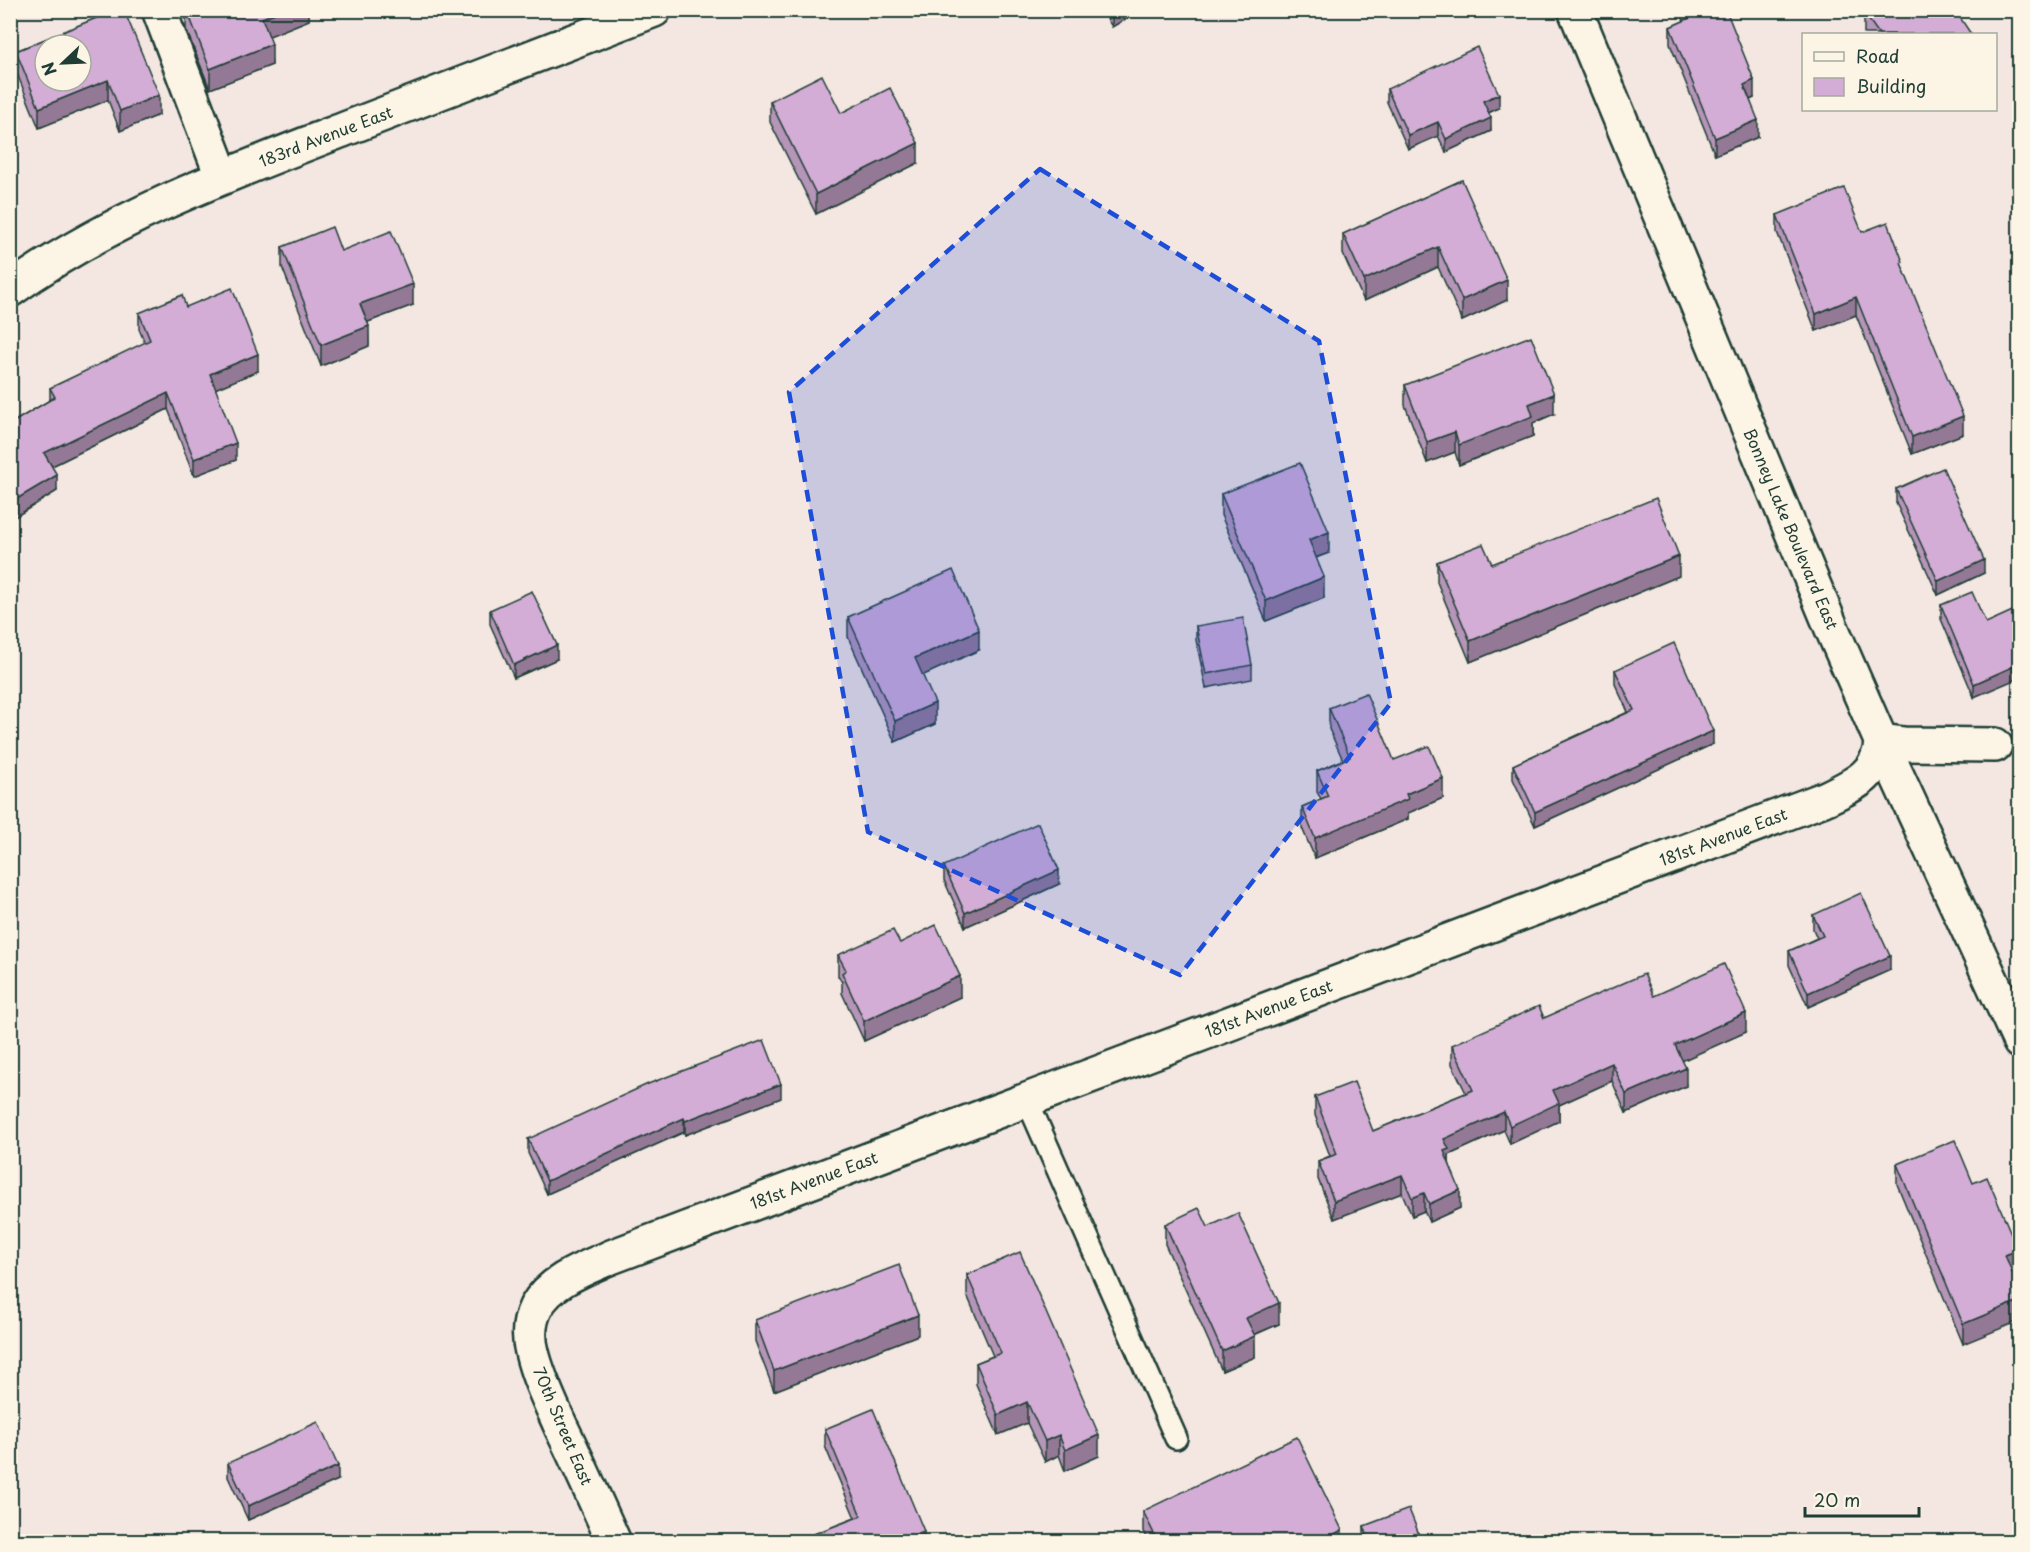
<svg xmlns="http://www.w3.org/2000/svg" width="2030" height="1552" font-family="'Playpen Sans',sans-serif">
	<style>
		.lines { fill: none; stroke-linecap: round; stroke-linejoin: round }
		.lane-casing { stroke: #1f3d34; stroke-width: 26 }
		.street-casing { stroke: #1f3d34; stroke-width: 38 }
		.secondary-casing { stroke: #1f3d34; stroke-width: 38 }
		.lane { stroke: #fcf5e5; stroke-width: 21 }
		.street { stroke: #fcf5e5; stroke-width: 33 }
		.secondary { stroke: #fcf5e5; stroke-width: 33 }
		.wall { fill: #b595b8; stroke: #1f3d34; stroke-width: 1.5 }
		.shaded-wall { fill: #947996; stroke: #1f3d34; stroke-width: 1.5 }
		.building { fill: #d3add6; stroke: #1f3d34; stroke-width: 1.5; fill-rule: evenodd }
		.marked { fill: #1d4ed8; fill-opacity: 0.2; stroke: #1d4ed8; stroke-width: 4.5; stroke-dasharray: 12 8; stroke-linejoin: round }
		.labels { text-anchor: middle; stroke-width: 4.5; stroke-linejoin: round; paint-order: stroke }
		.street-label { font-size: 16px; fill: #1f3d34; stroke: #fcf5e5 }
	</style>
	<rect width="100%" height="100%" fill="#f4e7e2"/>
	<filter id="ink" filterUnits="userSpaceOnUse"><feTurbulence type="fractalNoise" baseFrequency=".0167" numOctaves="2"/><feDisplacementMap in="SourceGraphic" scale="12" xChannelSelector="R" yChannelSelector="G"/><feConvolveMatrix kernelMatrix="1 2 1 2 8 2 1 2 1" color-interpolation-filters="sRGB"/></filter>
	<g filter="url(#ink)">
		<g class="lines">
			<g class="lane-casing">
				<polyline id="lane" points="1027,1100 1176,1438"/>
			</g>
			<g class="street-casing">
				<g id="street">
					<polyline points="159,10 222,176"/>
					<path id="s1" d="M10,290c100,-72 221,-117 335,-161 103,-39 206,-79 309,-119"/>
					<polyline points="1881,741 2020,1042"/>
					<polyline points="1881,741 1904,744 1995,745"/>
				</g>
			</g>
			<g class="secondary-casing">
				<g id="secondary">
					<path id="s2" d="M614,1542c-17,-38 -34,-76 -52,-113 -11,-25 -24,-51 -30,-77 -4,-15 -3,-31 4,-45 15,-27 48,-38 75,-50l1213,-458c27,-13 56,-24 57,-58l-49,-112 -257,-619"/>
				</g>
			</g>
			<use href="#lane" class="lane"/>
			<use href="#street" class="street"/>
			<use href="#secondary" class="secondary"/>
		</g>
		<g class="wall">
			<polygon points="116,10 159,115 120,131 108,100 39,128 16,71 16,51"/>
			<polygon points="186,10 309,10 309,20 269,36 272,65 210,89 186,29"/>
			<polygon points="1102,10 1141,10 1112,27"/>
			<polygon points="1680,10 1726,10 1754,98 1750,100 1758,137 1715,155 1670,44 1670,27 1684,21"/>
			<polygon points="1864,13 1971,34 1865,34 1864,33"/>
			<polygon points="1387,89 1499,108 1488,113 1491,131 1446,152 1438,136 1408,149 1387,102"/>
			<polygon points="770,101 841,113 918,163 816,214 770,122"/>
			<polygon points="1462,180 1507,300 1462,321 1438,267 1364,301 1343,254 1343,234"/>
			<polygon points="1777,215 1862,232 1903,268 1963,434 1912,454 1856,315 1816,331 1777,232"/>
			<polygon points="282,247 341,251 413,305 368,322 369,346 321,366 282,267"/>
			<polygon points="186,307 258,371 215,388 236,460 194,476 168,409 52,466 57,491 10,520 10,424 50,400 50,388 145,343 139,329 139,313"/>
			<polygon points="1405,385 1554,414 1533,423 1533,436 1459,465 1455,452 1427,463 1405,405"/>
			<polygon points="1896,489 1984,573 1938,595 1896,503"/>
			<polygon points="1221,494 1329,553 1316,558 1324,598 1266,621 1221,515"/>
			<polygon points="1437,562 1492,564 1679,576 1470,662 1437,582"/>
			<polygon points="1941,605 1986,623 1974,697 1941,619"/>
			<polygon points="490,610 557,659 514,678 490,624"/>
			<polygon points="848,617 979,650 923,675 935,724 895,742 848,637"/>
			<polygon points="1196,626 1252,665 1252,679 1206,688 1196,640"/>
			<polygon points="1615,670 1713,744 1535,826 1513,779 1513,765 1628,712 1615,684"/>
			<polygon points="1329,708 1443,798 1408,813 1408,819 1315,858 1302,828 1302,807 1321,799 1317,792 1317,771 1343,760 1329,729"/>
			<polygon points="944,866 1059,884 965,927 944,880"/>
			<polygon points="1813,915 1890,970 1808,1007 1789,965 1789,951 1817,938 1813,929"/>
			<polygon points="900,943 960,997 864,1041 842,993 842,982 838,976 838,955"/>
			<polygon points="1654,996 1746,1032 1682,1060 1686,1086 1626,1113 1612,1081 1559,1105 1559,1121 1510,1144 1504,1130 1449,1155 1449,1162 1460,1208 1429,1222 1424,1211 1412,1216 1402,1193 1334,1219 1318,1179 1318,1161 1330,1156 1315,1115 1315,1097 1373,1131 1466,1093 1452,1064 1452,1045 1544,1018"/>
			<polygon points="781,1098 685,1135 684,1132 547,1194 528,1153 528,1139"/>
			<polygon points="1897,1164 1973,1183 2018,1270 2012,1273 1963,1344 1897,1184"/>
			<polygon points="1165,1224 1208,1227 1279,1324 1254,1335 1255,1357 1222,1371 1165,1244"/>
			<polygon points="967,1275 1099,1456 1065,1471 1059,1455 1045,1462 1027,1423 998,1435 976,1384 976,1363 993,1356 967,1295"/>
			<polygon points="755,1320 918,1335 774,1391 755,1341"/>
			<polygon points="825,1429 924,1542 801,1542 801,1539 855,1518 825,1446"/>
			<polygon points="228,1463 338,1480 248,1520 228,1477"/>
			<polygon points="1143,1511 1342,1542 1148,1542 1143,1531"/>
			<polygon points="1364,1526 1422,1542 1364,1542"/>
		</g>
		<g class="shaded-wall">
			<polygon points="282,10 309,10 309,20 262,39 262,18"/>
			<polygon points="1117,10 1141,10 1112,27 1112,14"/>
			<polygon points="272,44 272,65 210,89 210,69"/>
			<polygon points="108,80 108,100 39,128 39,108"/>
			<polygon points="1754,80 1754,98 1744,102 1744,85"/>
			<polygon points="1499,94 1499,108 1483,115 1483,101"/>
			<polygon points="159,95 159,115 120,131 120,111"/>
			<polygon points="1491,118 1491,131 1446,152 1446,139"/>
			<polygon points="1758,120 1758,137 1715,155 1715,138"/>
			<polygon points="1438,122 1438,136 1408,149 1408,135"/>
			<polygon points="918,143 918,163 816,214 816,194"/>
			<polygon points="1438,247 1438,267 1364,301 1364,280"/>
			<polygon points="1507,280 1507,300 1462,321 1462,300"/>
			<polygon points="413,284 413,305 360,325 360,304"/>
			<polygon points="1856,297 1856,315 1816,331 1816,314"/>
			<polygon points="369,326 369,346 321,366 321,345"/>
			<polygon points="258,354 258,371 210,391 210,374"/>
			<polygon points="168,393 168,409 44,470 44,453"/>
			<polygon points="1554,394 1554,414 1533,423 1533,436 1459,465 1459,445 1529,404"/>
			<polygon points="1963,416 1963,434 1912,454 1912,437"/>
			<polygon points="1455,432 1455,452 1427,463 1427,442"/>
			<polygon points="236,443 236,460 194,476 194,459"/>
			<polygon points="57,475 57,491 10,520 10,503"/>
			<polygon points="1329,532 1329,553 1309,560 1309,540"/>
			<polygon points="1679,556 1679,576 1470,662 1470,641"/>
			<polygon points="1984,560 1984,573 1938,595 1938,581"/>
			<polygon points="1324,577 1324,598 1266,621 1266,601"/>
			<polygon points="979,630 979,650 915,679 915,658"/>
			<polygon points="557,645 557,659 514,678 514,665"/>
			<polygon points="2019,664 2019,678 1974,697 1974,684"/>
			<polygon points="935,703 935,724 895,742 895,721"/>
			<polygon points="1713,731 1713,744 1535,826 1535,812"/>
			<polygon points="1443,778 1443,798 1408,813 1408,819 1315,858 1315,838 1406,794"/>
			<polygon points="1059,870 1059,884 965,927 965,913"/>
			<polygon points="1890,956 1890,970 1808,1007 1808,993"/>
			<polygon points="960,976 960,997 864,1041 864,1021"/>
			<polygon points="1746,1013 1746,1032 1675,1064 1675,1045"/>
			<polygon points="1612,1063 1612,1081 1559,1105 1559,1121 1510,1144 1510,1126 1553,1090"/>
			<polygon points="1686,1068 1686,1086 1626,1113 1626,1094"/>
			<polygon points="781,1084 781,1098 685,1135 685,1121"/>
			<polygon points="1504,1112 1504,1130 1449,1155 1449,1167 1444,1169 1444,1139"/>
			<polygon points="684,1118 684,1132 547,1194 547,1181"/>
			<polygon points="1402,1175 1402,1193 1334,1219 1334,1201"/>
			<polygon points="1460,1190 1460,1208 1429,1222 1429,1204"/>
			<polygon points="1424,1193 1424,1211 1412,1216 1412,1198"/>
			<polygon points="2018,1250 2018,1270 2005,1276 2005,1255"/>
			<polygon points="2019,1301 2019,1321 1963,1344 1963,1324"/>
			<polygon points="1279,1303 1279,1324 1246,1338 1246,1318"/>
			<polygon points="918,1315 918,1335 774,1391 774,1371"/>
			<polygon points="1255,1336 1255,1357 1222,1371 1222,1351"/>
			<polygon points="1027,1402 1027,1423 998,1435 998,1415"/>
			<polygon points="1059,1435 1059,1455 1045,1462 1045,1441"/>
			<polygon points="1099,1435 1099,1456 1065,1471 1065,1450"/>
			<polygon points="338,1466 338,1480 248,1520 248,1506"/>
			<polygon points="1342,1530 1342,1542 1319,1542"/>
			<polygon points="924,1531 924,1542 898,1542"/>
			<polygon points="1232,1537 1232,1542 1222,1542"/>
		</g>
		<g class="building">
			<path d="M116,10h8l35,85 -39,16 -12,-31 -69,28 -23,-57zM45,45h36v36h-36z"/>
			<polygon points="187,10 282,10 262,18 272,44 210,69"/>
			<polygon points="1687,10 1726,10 1754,80 1744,85 1758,120 1715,138 1670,27 1690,18"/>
			<polygon points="1868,10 1955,10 1971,34 1879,34 1864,13"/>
			<polygon points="1477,47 1499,94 1483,101 1491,118 1446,139 1438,122 1408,135 1387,89"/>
			<polygon points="822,75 841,113 890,88 918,143 816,194 770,101"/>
			<polygon points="1462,180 1507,280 1462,300 1438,247 1364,280 1343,234"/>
			<polygon points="1844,188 1862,232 1888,222 1903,262 1901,263 1963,416 1912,437 1856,297 1816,314 1777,215"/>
			<polygon points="332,227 341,251 391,231 413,284 360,304 369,326 321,345 282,247"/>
			<polygon points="232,288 258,354 210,374 236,443 194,459 168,393 44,453 57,475 10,503 10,424 55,397 50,388 150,340 139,313 182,295 186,307"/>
			<polygon points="1531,336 1554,394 1529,404 1533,416 1459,445 1455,432 1427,442 1405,385"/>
			<polygon points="1300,463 1329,532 1309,540 1324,577 1266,601 1221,494"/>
			<polygon points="1943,468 1984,560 1938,581 1896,489"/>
			<polygon points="1656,498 1679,556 1470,641 1437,562 1483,544 1492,564"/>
			<polygon points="953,570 979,630 915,658 935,703 895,721 848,617"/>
			<polygon points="532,591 557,645 514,665 490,610"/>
			<polygon points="1972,592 1986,623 2019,608 2019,664 1974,684 1941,605"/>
			<polygon points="1243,618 1252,665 1206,674 1196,626"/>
			<polygon points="1674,643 1713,731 1535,812 1513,765 1634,710 1615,670"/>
			<polygon points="1366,693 1394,760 1429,746 1443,778 1406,794 1408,799 1315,838 1302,807 1328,796 1317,771 1350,757 1329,708"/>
			<polygon points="1038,823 1059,870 965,913 944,866"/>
			<polygon points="1861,893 1890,956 1808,993 1789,951 1823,936 1813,915"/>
			<polygon points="936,925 960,976 864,1021 842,973 846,970 838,955 893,930 900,943"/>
			<polygon points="1724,964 1746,1013 1675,1045 1686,1068 1626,1094 1612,1063 1553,1090 1559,1103 1510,1126 1504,1112 1444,1139 1449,1149 1444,1151 1460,1190 1429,1204 1424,1193 1412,1198 1402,1175 1334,1201 1318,1161 1337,1154 1315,1097 1354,1082 1373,1131 1473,1090 1452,1045 1539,1006 1544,1018 1644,974 1654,996"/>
			<polygon points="764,1040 781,1084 685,1121 684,1118 547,1181 528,1139 648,1084"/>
			<polygon points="1955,1140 1973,1183 1987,1177 2018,1250 2005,1255 2019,1290 2019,1301 1963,1324 1897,1164"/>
			<polygon points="1199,1208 1208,1227 1238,1213 1279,1303 1246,1318 1255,1336 1222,1351 1165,1224"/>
			<polygon points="1020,1252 1099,1435 1065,1450 1059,1435 1045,1441 1027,1402 998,1415 976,1363 1001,1353 967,1275"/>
			<polygon points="899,1265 918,1315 774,1371 755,1320"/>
			<polygon points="873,1409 924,1531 898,1542 802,1542 801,1539 861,1516 825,1429"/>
			<polygon points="318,1422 338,1466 248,1506 228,1463"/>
			<polygon points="1297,1437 1342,1530 1319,1542 1234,1542 1232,1537 1222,1542 1158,1542 1143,1511"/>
			<polygon points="1409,1509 1422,1542 1370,1542 1364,1526"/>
		</g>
	</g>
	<path class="marked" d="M1040,169l279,172 72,362 -211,272 -312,-143 -79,-440z"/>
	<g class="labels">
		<g class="street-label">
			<text dy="6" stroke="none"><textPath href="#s1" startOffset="352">183rd Avenue East</textPath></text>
			<text transform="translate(1791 529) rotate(67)" y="6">Bonney Lake Boulevard East</text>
			<text dy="6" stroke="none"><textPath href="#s2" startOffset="1534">181st Avenue East</textPath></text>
			<text dy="6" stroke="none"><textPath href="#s2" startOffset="1048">181st Avenue East</textPath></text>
			<text dy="6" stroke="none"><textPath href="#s2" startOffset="562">181st Avenue East</textPath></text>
			<text transform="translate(563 1426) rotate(67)" y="6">70th Street East</text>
		</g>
	</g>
	<rect width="2030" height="1552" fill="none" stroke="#fcf5e5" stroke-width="36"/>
	<rect x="18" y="18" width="1994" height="1516" fill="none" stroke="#1f3d34" stroke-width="2" filter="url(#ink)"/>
	<rect x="1802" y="33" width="195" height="78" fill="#fcf5e5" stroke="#a4ab9e" stroke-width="1.5"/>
	<rect x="1814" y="52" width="30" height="9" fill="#fcf5e5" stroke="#a4ab9e" stroke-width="1.5"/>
	<text x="1856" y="63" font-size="18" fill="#1f3d34">Road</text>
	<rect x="1814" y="78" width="30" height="18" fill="#d3add6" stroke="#a4ab9e" stroke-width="1.5"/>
	<text x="1856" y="93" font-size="18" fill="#1f3d34">Building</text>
	<g transform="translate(63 63) rotate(247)"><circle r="28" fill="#fcf5e5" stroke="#a4ab9e" stroke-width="1.5"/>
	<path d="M0-4.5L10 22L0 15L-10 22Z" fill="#1f3d34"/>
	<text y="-9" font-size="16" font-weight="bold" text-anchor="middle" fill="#1f3d34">N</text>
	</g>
	<path d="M1805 1507v9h114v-9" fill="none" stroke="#1f3d34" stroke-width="3"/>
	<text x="1814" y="1507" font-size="18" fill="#1f3d34" stroke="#fcf5e5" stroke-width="4.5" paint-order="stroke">20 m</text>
</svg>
